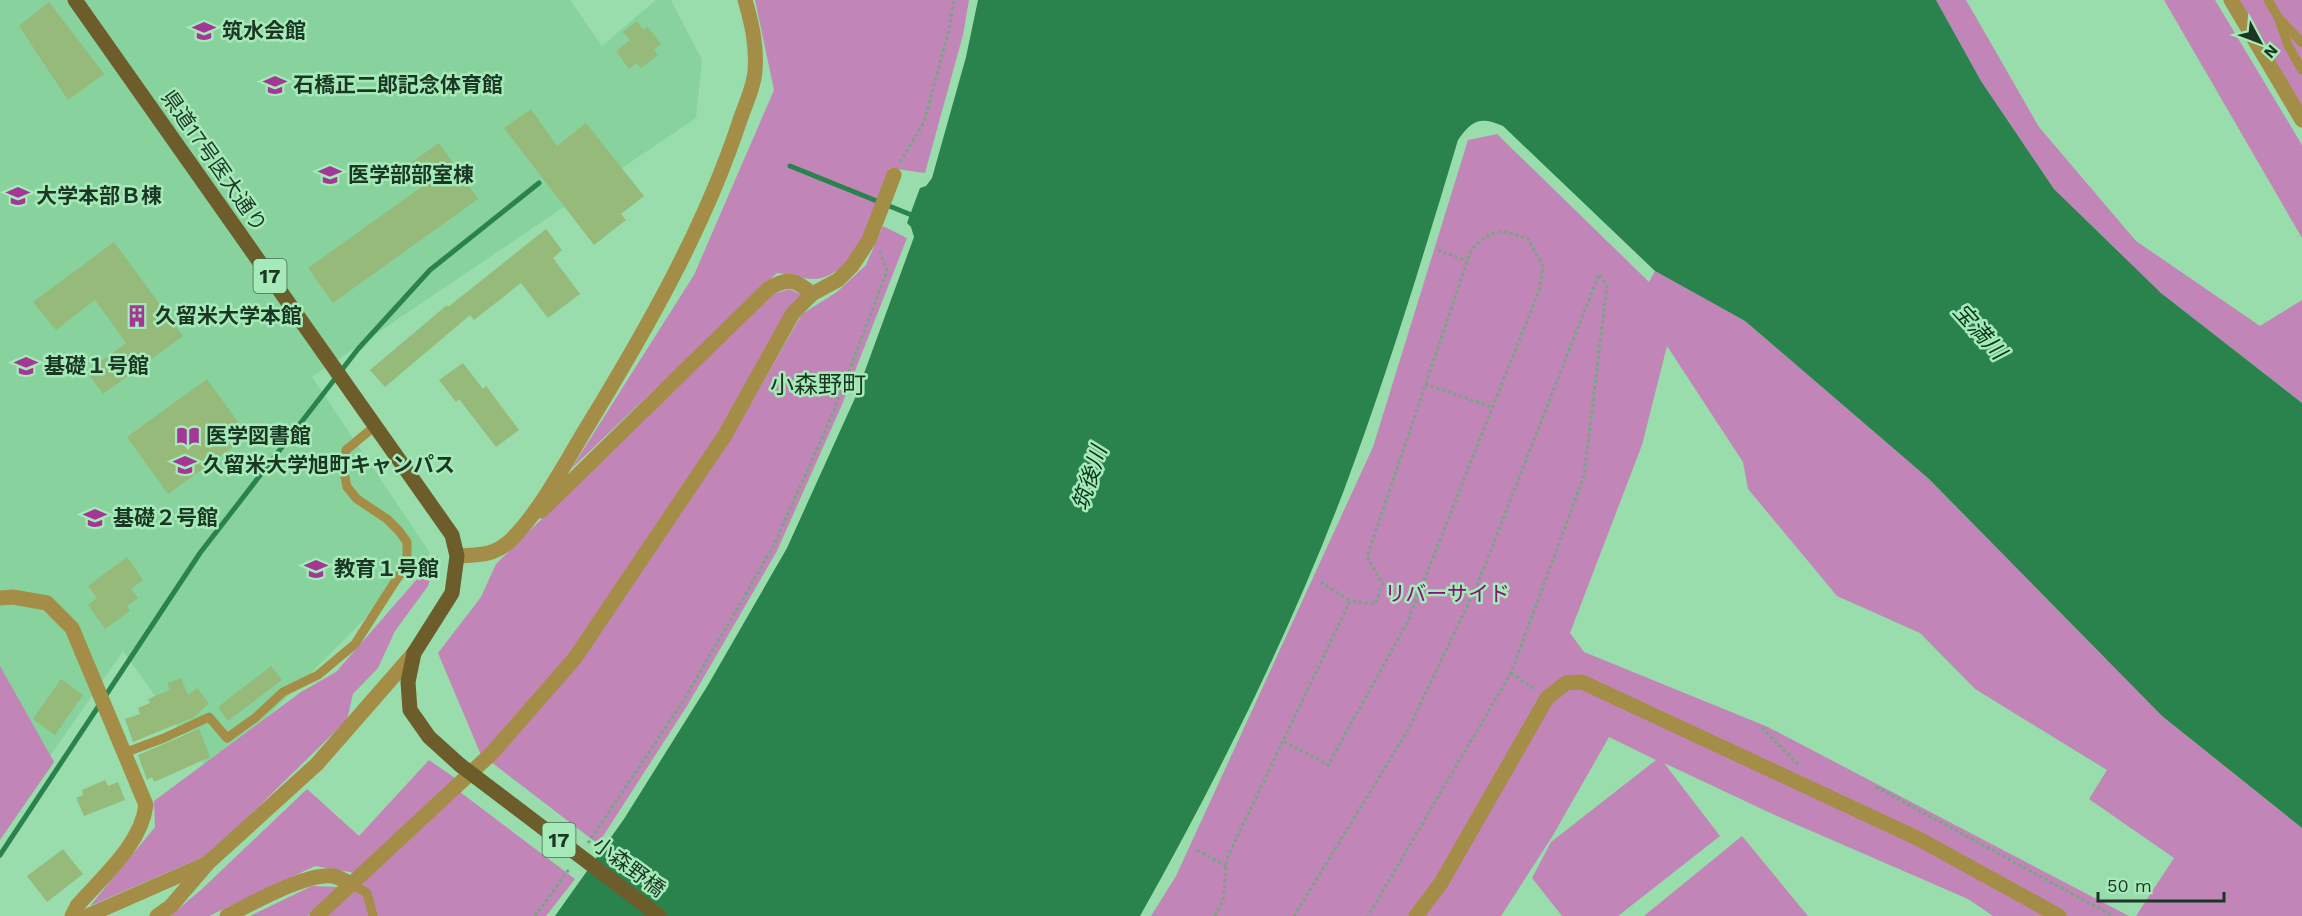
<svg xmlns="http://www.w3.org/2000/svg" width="2302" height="916" font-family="'Work Sans','Noto Sans JP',sans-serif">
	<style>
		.built { fill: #88d29e }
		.green { fill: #c186b7 }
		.water { fill: #2a834d }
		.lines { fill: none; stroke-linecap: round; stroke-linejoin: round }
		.stream { stroke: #2a834d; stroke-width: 5 }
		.building { fill: #95ba7a }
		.path { stroke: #71a881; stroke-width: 3; stroke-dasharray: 3 3; stroke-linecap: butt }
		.service { stroke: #a38d47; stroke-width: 9 }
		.minor { stroke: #a38d47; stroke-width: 15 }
		.tertiary { stroke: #a38d47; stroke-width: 15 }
		.primary { stroke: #6c5d2b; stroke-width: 15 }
		.primary-bridge { stroke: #6c5d2b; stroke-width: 15 }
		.labels { text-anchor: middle; stroke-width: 5; stroke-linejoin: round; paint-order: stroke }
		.shield { fill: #a6eab9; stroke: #456d51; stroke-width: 1.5 }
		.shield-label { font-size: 20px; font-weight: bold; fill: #1b3724 }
		.poi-label { font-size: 21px; font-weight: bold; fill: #1b3724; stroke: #a6eab9; text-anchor: start }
		.street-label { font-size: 21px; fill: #1b3724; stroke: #a6eab9 }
		.park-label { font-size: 21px; fill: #841379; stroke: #a6eab9 }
		.water-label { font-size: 22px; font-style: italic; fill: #05361a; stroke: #a6eab9 }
		.quarter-label { font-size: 24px; fill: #1b3724; stroke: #a6eab9 }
	</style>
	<rect width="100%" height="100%" fill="#99ddac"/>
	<polygon class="built" points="0,0 570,0 602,46 656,0 671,0 702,60 696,118 312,377 430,553 211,774 123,651 0,828"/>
	<g class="green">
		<path d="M755,0h214l-6,35 -38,138 -35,-5c-12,32 -33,110 -76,111 -12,0 -25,-5 -37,-6l-206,196 123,-194 80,-185z"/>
		<polygon points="1936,0 1966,0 2039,127 2136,241 2260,326 2302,300 2302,403 2161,293 2054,189 1981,81"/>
		<polygon points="2164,0 2215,0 2302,145 2302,238"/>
		<polygon points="2238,0 2302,0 2302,106"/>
		<polygon points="1497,134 1649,282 1655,271 1745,321 1929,479 2162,716 2302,828 2302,916 2136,916 2174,858 2089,799 2107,770 1975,689 1920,633 1837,596 1748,489 1743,462 1667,346 1642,445 1570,633 1584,652 1768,727 2129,916 1993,916 1968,899 1779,817 1664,763 1720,836 1618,916 1562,916 1532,878 1551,842 1656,760 1609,737 1552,837 1501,916 1151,916 1176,876 1373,447 1468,140"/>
		<polygon points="883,226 907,238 841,407 777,551 687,706 598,844 491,762 732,436 802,314 837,292 866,265"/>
		<polygon points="789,289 803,295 719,434 568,657 481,755 438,653 481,597 496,564 768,296"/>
		<polygon points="438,555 428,586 395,631 378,668 353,694 347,720 210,854 90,906 155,827 154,801 301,692 336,672"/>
		<polygon points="0,666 54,762 0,840"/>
		<polygon points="429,760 455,778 355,873 315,866 209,916 170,916 202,889 307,789 359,836"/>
		<polygon points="460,792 575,879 546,916 326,916"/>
		<polygon points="1742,836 1808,916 1644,916"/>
		<polygon points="312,886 338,887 308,916 250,916"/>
	</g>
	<path class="water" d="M978,0h958l45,81 73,108 107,104 141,110v425l-140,-112 -233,-237 -184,-158 -90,-50 -152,-145c-23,-10 -31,-6 -45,14 -35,117 -71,235 -114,350 -56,147 -127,289 -204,426h-585l69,-97 84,-134 79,-137 68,-150 59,-161 -3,-10 -4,-4 13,-35 6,-2 6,-8 34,-121z"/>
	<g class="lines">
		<g class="stream">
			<polyline points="790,166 914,216"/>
			<polyline points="0,855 200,553 358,349 430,270 539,183"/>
		</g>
	</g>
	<g class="building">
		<polygon points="49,2 104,74 68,100 19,26"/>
		<polygon points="637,21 643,30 648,27 661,44 654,50 658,55 641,68 637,63 629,69 616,51 630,40 623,32"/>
		<polygon points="531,109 557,146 586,123 644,196 621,214 626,220 594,245 504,128"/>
		<polygon points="439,143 478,199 333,303 308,268 427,183 412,162"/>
		<polygon points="546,229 562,250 553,258 580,294 548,318 521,283 474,320 470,315 385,387 370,370 447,305 448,307"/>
		<polygon points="114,242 183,336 103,394 87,372 126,343 95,300 56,330 33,302"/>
		<polygon points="463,363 483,389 486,386 519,430 496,447 459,399 456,402 439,380"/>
		<polygon points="207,379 248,436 168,494 127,437"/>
		<polygon points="127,557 143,580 131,589 138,598 127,606 130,611 105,629 88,605 97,598 88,586"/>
		<polygon points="271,666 282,680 228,721 218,707"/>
		<polygon points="181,678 188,695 197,688 209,703 194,717 133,742 125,719 140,714 138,708 150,703 148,699 170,690 167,683"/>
		<polygon points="61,679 83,695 55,735 33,719"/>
		<polygon points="199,729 210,757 154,782 152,777 147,780 138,755"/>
		<polygon points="105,780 108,786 118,782 125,800 84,816 76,798 83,795 82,790"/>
		<polygon points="63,849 83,874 47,902 27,876"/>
	</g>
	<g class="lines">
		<g class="path">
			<polyline points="900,162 924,122 949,29 954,0"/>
			<polyline points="1438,250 1467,261"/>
			<polyline points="1425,384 1492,407"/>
			<polyline points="1321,582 1350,601"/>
			<polyline points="1511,673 1536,690"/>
			<polyline points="1762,728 1799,765"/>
			<polyline points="1876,787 2113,916"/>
			<polyline points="588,843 682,703 773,547 833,413 887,271 880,252"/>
			<polyline points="1197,850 1226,866"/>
			<polyline points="535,916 570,868"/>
			<path d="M1215,916l8,-15 4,-43 123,-257 25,3 8,-20 -16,-27 104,-307c23,-23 28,-21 57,-11l15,27 -3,22 -133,335 -79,142 -45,-24"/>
			<polyline points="1294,916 1408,730 1478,583 1599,274 1607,286 1584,476 1511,673 1368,916"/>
		</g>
		<g class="service">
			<polyline points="2268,0 2278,17 2302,43"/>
			<polyline points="2278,17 2288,45 2302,70"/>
			<polyline points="124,753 164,738 209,717 227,738 255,718 283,692 318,675 355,644 407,563 407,542 399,531 387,519 357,499 347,487 343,467 346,450 375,426"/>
			<polyline points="351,884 367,893 373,916"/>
		</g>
		<g class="minor">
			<polyline points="2231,0 2302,120"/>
			<path d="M541,511l227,-222c19,-12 28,-10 44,5"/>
			<path d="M457,556c22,-1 37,0 54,-16 30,-30 54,-77 76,-113 59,-97 116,-196 152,-304 5,-16 15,-35 16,-52 2,-25 -3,-47 -10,-71"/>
			<path d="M0,598l13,-1 34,6 25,25 74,177c-5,40 -44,72 -69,101l-5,10"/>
			<polyline points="87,916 208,863"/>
			<path d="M227,916c24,-12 80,-44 106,-40 6,1 12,5 18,8"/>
			<polyline points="317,916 491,754 575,658 725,435 793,313 812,294 838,280 852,266 869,240 894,175"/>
			<polyline points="1416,916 1441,883 1547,698 1566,683 1582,682 1919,839 2059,916"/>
		</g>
		<polyline class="tertiary" points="157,916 171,906 208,863 317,764 414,653"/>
		<polyline class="primary" points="75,0 452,535 457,556 452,593 414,653 408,682 410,710 429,737 460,765"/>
		<polyline class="primary-bridge" points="460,765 659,916"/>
	</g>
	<defs>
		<g id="university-bare" transform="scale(1.8)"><path d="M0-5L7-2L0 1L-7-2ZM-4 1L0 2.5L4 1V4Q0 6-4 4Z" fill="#a33796" stroke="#a6eab9" stroke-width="2.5" paint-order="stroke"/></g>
		<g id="building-bare" transform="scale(1.8)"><path d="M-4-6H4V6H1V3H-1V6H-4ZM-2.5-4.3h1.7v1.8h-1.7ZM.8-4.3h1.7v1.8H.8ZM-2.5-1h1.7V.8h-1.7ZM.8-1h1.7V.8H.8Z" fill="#a33796" stroke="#a6eab9" stroke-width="2.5" paint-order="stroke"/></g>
		<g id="library-bare" transform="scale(1.8)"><path d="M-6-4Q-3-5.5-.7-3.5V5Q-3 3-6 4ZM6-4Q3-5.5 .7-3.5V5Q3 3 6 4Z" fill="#a33796" stroke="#a6eab9" stroke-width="2.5" paint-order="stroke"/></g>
	</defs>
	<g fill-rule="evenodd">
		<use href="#university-bare" x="204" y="31"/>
		<use href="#university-bare" x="275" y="85"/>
		<use href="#university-bare" x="330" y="175"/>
		<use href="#university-bare" x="18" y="196"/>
		<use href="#building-bare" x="137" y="316"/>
		<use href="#university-bare" x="26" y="366"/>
		<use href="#library-bare" x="188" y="436"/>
		<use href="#university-bare" x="185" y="465"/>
		<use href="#university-bare" x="95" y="518"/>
		<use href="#university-bare" x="316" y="569"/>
	</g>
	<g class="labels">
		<g class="shield">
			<rect x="253.5" y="259" width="33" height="34" rx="4.5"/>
			<rect x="542.5" y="823" width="33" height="34" rx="4.5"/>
		</g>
		<g class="shield-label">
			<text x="270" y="283">17</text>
			<text x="559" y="847">17</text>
		</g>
		<g class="poi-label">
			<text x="222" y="38">筑水会館</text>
			<text x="293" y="92">石橋正二郎記念体育館</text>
			<text x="348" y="182">医学部部室棟</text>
			<text x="36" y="203">大学本部Ｂ棟</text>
			<text x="155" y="323">久留米大学本館</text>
			<text x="44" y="373">基礎１号館</text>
			<text x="206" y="443">医学図書館</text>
			<text x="203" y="472">久留米大学旭町キャンパス</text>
			<text x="113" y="525">基礎２号館</text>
			<text x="334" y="576">教育１号館</text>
		</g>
		<g class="street-label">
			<text transform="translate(214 161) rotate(55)" y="7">県道17号医大通り</text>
			<text transform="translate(629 867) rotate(37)" y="7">小森野橋</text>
		</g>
		<g class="park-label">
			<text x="1447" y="601">リバーサイド</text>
		</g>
		<g class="water-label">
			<text transform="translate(1980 331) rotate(48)" y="8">宝満川</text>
			<text transform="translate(1089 478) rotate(-72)" y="8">筑後川</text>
		</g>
		<g class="quarter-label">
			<text x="818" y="393">小森野町</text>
		</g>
	</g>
	<g transform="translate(2260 42) rotate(131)" stroke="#a6eab9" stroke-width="4.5" paint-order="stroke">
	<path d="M0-4.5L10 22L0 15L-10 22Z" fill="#1b3724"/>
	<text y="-9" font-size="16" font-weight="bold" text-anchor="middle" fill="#1b3724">N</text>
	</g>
	<path d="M2098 892v9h126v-9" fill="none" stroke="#1b3724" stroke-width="3"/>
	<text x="2107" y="892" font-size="18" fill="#1b3724" stroke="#a6eab9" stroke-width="4.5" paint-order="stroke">50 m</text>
</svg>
